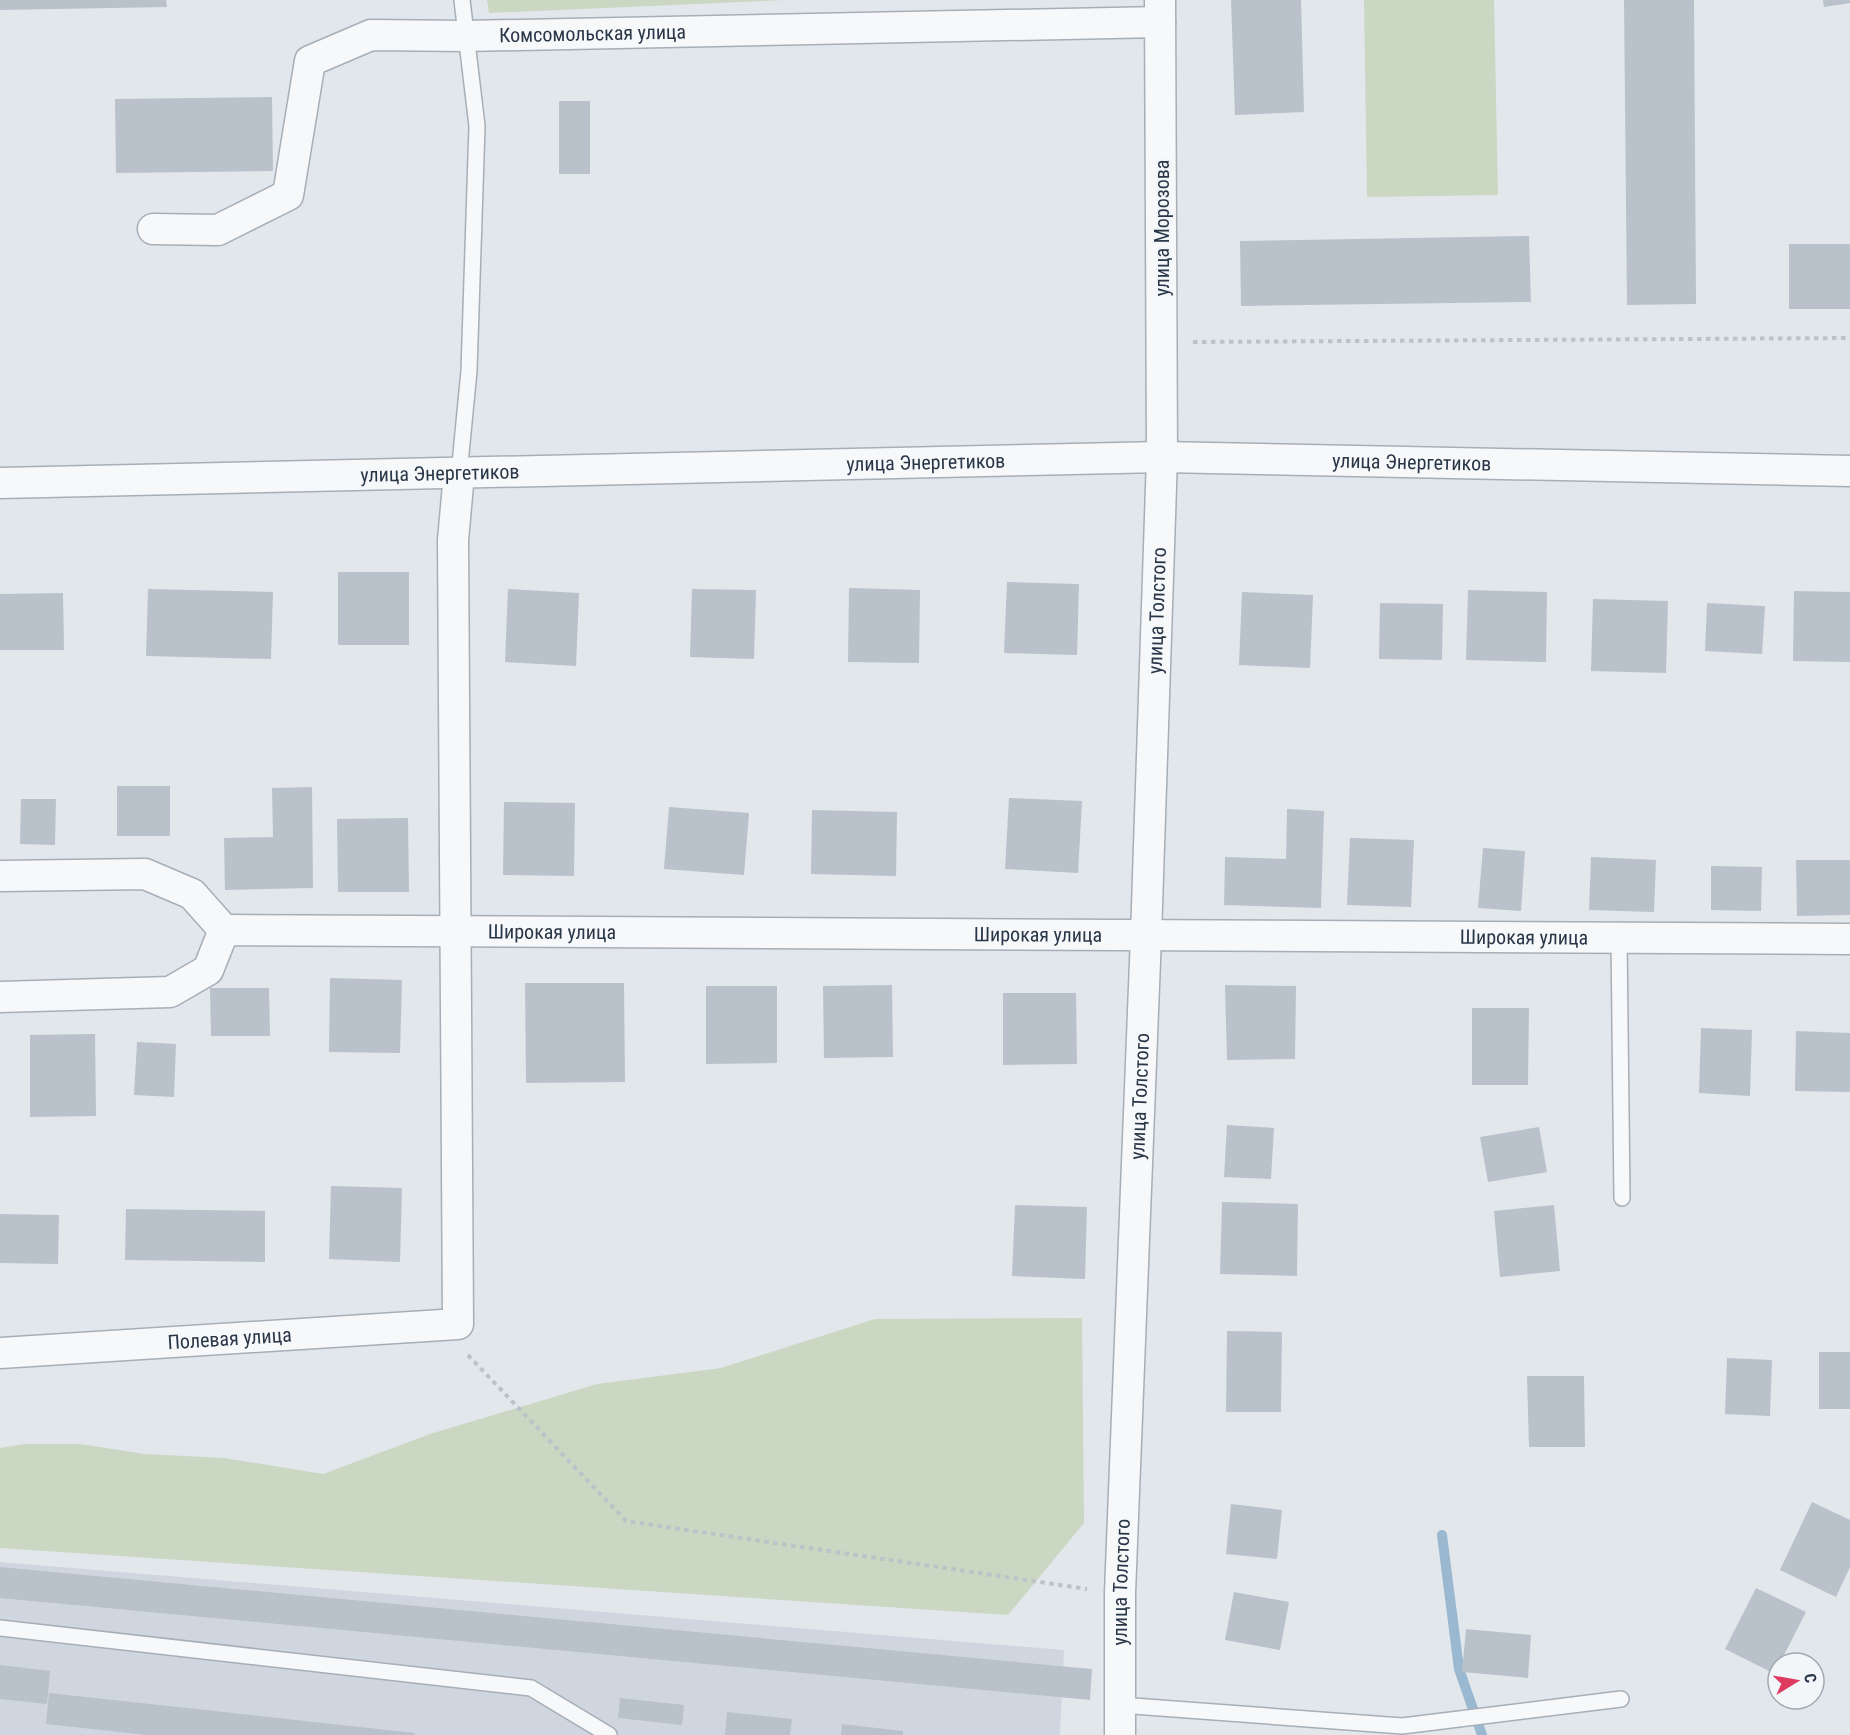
<svg xmlns="http://www.w3.org/2000/svg" width="1850" height="1735" font-family="'Roboto Condensed',sans-serif">
	<style>
		.built { fill: #d0d6df }
		.green { fill: #c9d7c3 }
		.lines { fill: none; stroke-linecap: round; stroke-linejoin: round }
		.stream { stroke: #9ab8d0; stroke-width: 10 }
		.building { fill: #b9c1cb }
		.service-casing { stroke: #a6aeb7; stroke-width: 18 }
		.minor-casing { stroke: #a6aeb7; stroke-width: 33 }
		.path { stroke: #bcc2c8; stroke-width: 4; stroke-dasharray: 4.5 4.5; stroke-linecap: butt }
		.service { stroke: #f6f8fa; stroke-width: 15 }
		.minor { stroke: #f6f8fa; stroke-width: 30 }
		.labels { text-anchor: middle; stroke-width: 4.5; stroke-linejoin: round; paint-order: stroke }
		.street-label { font-size: 20px; fill: #283647; stroke: #f3f6f9 }
	</style>
	<rect width="100%" height="100%" fill="#e2e7ec"/>
	<polygon class="built" points="0,1562 1064,1650 1060,1735 0,1735"/>
	<g class="green">
		<polygon points="487,0 784,0 489,13"/>
		<polygon points="1364,0 1494,0 1498,195 1367,197"/>
		<polygon points="1082,1318 1084,1523 1008,1615 0,1548 0,1448 24,1444 80,1444 144,1454 224,1458 323,1474 430,1434 597,1384 721,1368 875,1319"/>
	</g>
	<g class="lines">
		<polyline class="stream" points="1442,1535 1459,1669 1482,1735"/>
	</g>
	<g class="building">
		<polygon points="0,0 166,0 167,7 0,10"/>
		<polygon points="1231,0 1301,0 1304,112 1235,115"/>
		<polygon points="1624,0 1694,0 1696,304 1627,305"/>
		<polygon points="1823,0 1850,0 1850,3 1824,7"/>
		<polygon points="272,97 273,171 116,173 115,99"/>
		<rect x="559" y="101" width="31" height="73"/>
		<polygon points="1529,236 1531,302 1241,306 1240,241"/>
		<rect x="1789" y="244" width="61" height="65"/>
		<rect x="338" y="572" width="71" height="73"/>
		<polygon points="1007,582 1079,584 1077,655 1004,653"/>
		<polygon points="849,588 920,590 919,663 848,662"/>
		<polygon points="148,589 273,592 271,659 146,656"/>
		<polygon points="508,589 579,593 576,666 505,662"/>
		<polygon points="692,589 756,590 754,659 690,657"/>
		<polygon points="1468,590 1547,592 1546,662 1466,660"/>
		<polygon points="1794,591 1850,592 1850,662 1793,661"/>
		<polygon points="1242,592 1313,595 1310,668 1239,665"/>
		<polygon points="63,593 64,650 0,650 0,594"/>
		<polygon points="1593,599 1668,601 1666,673 1591,671"/>
		<polygon points="1380,603 1443,604 1442,660 1379,659"/>
		<polygon points="1707,603 1765,606 1762,654 1705,651"/>
		<rect x="117" y="786" width="53" height="50"/>
		<polygon points="312,787 313,888 225,890 224,838 273,837 272,788"/>
		<polygon points="1009,798 1082,801 1078,873 1005,869"/>
		<polygon points="21,799 56,799 55,845 20,844"/>
		<polygon points="504,802 575,803 574,876 503,875"/>
		<polygon points="669,807 749,813 744,875 664,869"/>
		<polygon points="1287,809 1324,811 1321,908 1224,905 1225,857 1286,859"/>
		<polygon points="812,810 897,812 896,876 811,874"/>
		<polygon points="408,818 409,892 338,892 337,819"/>
		<polygon points="1350,838 1414,840 1411,907 1347,905"/>
		<polygon points="1483,848 1525,851 1521,911 1478,908"/>
		<polygon points="1591,857 1656,860 1654,912 1589,910"/>
		<polygon points="1796,860 1850,860 1850,915 1797,916"/>
		<polygon points="1711,866 1762,867 1761,911 1711,910"/>
		<polygon points="330,978 402,980 400,1053 329,1052"/>
		<polygon points="525,983 624,983 625,1082 526,1083"/>
		<polygon points="892,985 893,1057 824,1058 823,986"/>
		<polygon points="1225,985 1296,986 1295,1059 1227,1060"/>
		<polygon points="706,986 777,986 777,1063 706,1064"/>
		<polygon points="210,988 269,988 270,1036 211,1036"/>
		<polygon points="1003,993 1076,993 1077,1064 1003,1065"/>
		<polygon points="1472,1008 1529,1008 1528,1085 1472,1085"/>
		<polygon points="1701,1028 1752,1030 1750,1096 1699,1093"/>
		<polygon points="1796,1031 1850,1033 1850,1092 1795,1091"/>
		<polygon points="95,1034 96,1116 30,1117 30,1035"/>
		<polygon points="137,1042 176,1044 174,1097 134,1095"/>
		<polygon points="1227,1125 1274,1128 1271,1179 1224,1177"/>
		<polygon points="1539,1127 1547,1172 1488,1182 1480,1137"/>
		<polygon points="331,1186 402,1188 400,1262 329,1259"/>
		<polygon points="1222,1202 1298,1204 1297,1276 1220,1274"/>
		<polygon points="1015,1205 1087,1207 1085,1279 1012,1276"/>
		<polygon points="1554,1205 1560,1271 1500,1277 1494,1211"/>
		<polygon points="126,1209 265,1211 265,1262 125,1260"/>
		<polygon points="0,1214 59,1215 58,1264 0,1263"/>
		<polygon points="1227,1331 1282,1332 1281,1412 1226,1412"/>
		<rect x="1819" y="1352" width="31" height="57"/>
		<polygon points="1727,1358 1772,1360 1770,1416 1725,1414"/>
		<polygon points="1527,1376 1584,1376 1585,1447 1529,1447"/>
		<polygon points="1812,1502 1850,1520 1850,1567 1836,1597 1780,1570"/>
		<polygon points="1231,1504 1282,1510 1277,1559 1226,1554"/>
		<polygon points="0,1567 1092,1669 1090,1700 0,1598"/>
		<polygon points="1756,1588 1806,1612 1780,1663 1778,1663 1775,1674 1725,1649"/>
		<polygon points="1234,1592 1289,1602 1280,1650 1225,1640"/>
		<polygon points="1466,1629 1531,1635 1528,1678 1462,1672"/>
		<polygon points="0,1665 50,1671 47,1704 0,1699"/>
		<polygon points="49,1693 415,1733 414,1735 147,1735 46,1724"/>
		<polygon points="620,1698 684,1705 682,1725 618,1718"/>
		<polygon points="727,1712 792,1719 790,1735 725,1735"/>
		<polygon points="842,1724 903,1731 903,1735 841,1735"/>
	</g>
	<g class="lines">
		<g class="service-casing">
			<g id="service">
				<polyline points="459,474 469,371 477,126 462,0"/>
				<polyline points="1619,938 1622,1198"/>
				<polyline points="0,1628 531,1688 609,1735"/>
				<polyline points="1120,1705 1402,1726 1621,1699"/>
			</g>
		</g>
		<g class="minor-casing">
			<g id="minor">
				<path id="s1" d="M153,229l65,1 70,-35 22,-134 61,-26 95,1 694,-14"/>
				<path id="s2" d="M0,483l1162,-26 688,14"/>
				<polyline points="0,876 145,874 192,894 224,930"/>
				<path id="s3" d="M0,997l170,-5 38,-22 16,-40 1626,9"/>
				<path id="s4" d="M0,1353l458,-29 -5,-784 6,-66"/>
				<path id="s5" d="M1120,1735v-142l26,-657 16,-479 -2,-457"/>
			</g>
		</g>
		<g class="path">
			<polyline points="1193,342 1850,338"/>
			<polyline points="468,1355 626,1521 1087,1589"/>
		</g>
		<use href="#service" class="service"/>
		<use href="#minor" class="minor"/>
	</g>
	<g class="labels">
		<g class="street-label">
			<text dy="7" stroke="none"><textPath href="#s1" startOffset="567">Комсомольская улица</textPath></text>
			<text transform="translate(1162 228) rotate(-90)" y="7">улица Морозова</text>
			<text dy="7" stroke="none"><textPath href="#s2" startOffset="1412">улица Энергетиков</textPath></text>
			<text dy="7" stroke="none"><textPath href="#s2" startOffset="926">улица Энергетиков</textPath></text>
			<text dy="7" stroke="none"><textPath href="#s2" startOffset="440">улица Энергетиков</textPath></text>
			<text dy="7" stroke="none"><textPath href="#s5" startOffset="1125">улица Толстого</textPath></text>
			<text dy="7" stroke="none"><textPath href="#s3" startOffset="585">Широкая улица</textPath></text>
			<text dy="7" stroke="none"><textPath href="#s3" startOffset="1071">Широкая улица</textPath></text>
			<text dy="7" stroke="none"><textPath href="#s3" startOffset="1557">Широкая улица</textPath></text>
			<text dy="7" stroke="none"><textPath href="#s5" startOffset="639">улица Толстого</textPath></text>
			<text dy="7" stroke="none"><textPath href="#s4" startOffset="230">Полевая улица</textPath></text>
			<text dy="7" stroke="none"><textPath href="#s5" startOffset="153">улица Толстого</textPath></text>
		</g>
	</g>
	<g transform="translate(1796 1681) rotate(79)"><circle r="28" fill="#f3f6f9" stroke="#a2a9b2" stroke-width="1.5"/>
	<path d="M0-4.5L10 22L0 15L-10 22Z" fill="#de3a60"/>
	<text y="-9" font-size="16" font-weight="bold" text-anchor="middle" fill="#283647">С</text>
	</g>
</svg>
